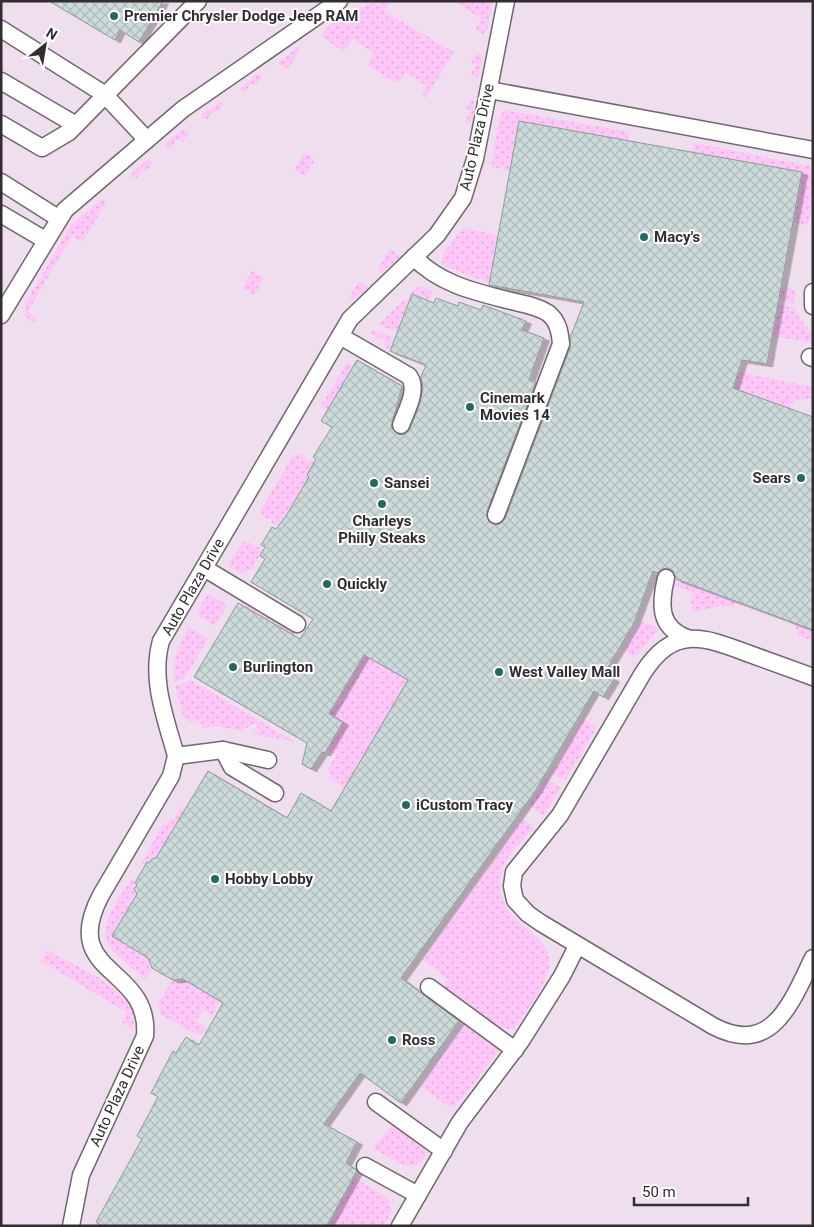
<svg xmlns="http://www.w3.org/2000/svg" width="814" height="1227" font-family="Roboto,sans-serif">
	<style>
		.built { fill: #efdeed }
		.grass { fill: url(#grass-dots) }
		.building { fill: url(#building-cross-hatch); stroke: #8c9a99; filter: url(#shadow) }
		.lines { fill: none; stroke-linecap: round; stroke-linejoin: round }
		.minor-casing { stroke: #70676f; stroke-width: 19 }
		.minor { stroke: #fff; stroke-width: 16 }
		.poi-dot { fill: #1f6a65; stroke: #fff; stroke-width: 2 }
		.labels { text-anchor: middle; stroke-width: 4; stroke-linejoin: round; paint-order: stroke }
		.poi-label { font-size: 15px; font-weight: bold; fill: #312d31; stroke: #fff; text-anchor: start }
		.street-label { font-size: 15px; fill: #312d31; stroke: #fff }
	</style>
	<defs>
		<pattern id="grass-dots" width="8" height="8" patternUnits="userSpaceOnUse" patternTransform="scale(1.25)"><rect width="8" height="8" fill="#fec7f8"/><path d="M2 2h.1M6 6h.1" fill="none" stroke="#daabd5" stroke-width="1.8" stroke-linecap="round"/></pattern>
		<pattern id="building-cross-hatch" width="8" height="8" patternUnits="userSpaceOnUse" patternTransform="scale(1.25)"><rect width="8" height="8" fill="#ccdbd9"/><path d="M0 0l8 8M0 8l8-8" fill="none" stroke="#b0bcbb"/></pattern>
		<filter id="shadow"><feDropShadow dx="5.5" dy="3" stdDeviation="0" flood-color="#0004"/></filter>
	</defs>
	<rect width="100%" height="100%" fill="#f4eaf3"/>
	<rect class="built" x="1" y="1" width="812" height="1225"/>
	<g class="grass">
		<path d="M378,1h12l-6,10 70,41 -29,47 -3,-4 5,-9 -22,-13 -7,11 -31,-19 7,-12 -22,-14 -8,13 -22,-15c3,-16 41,-31 56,-36z"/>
		<polygon points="453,1 493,1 487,31 483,34 476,29 481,18"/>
		<polygon points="297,48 300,48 290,67 285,68 278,63"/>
		<polygon points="477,53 483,57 479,75 476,78 471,73 476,65 471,62"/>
		<polygon points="258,74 261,74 262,77 257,86 251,83 245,92 240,90 241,87"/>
		<polygon points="474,98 473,119 467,124 465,121 471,111 466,108"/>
		<polygon points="221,101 223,105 218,113 213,111 208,119 202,118 202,114"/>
		<polygon points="505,110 629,132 628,140 519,121 510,170 491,167 500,115"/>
		<polygon points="183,129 189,132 183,142 177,139 172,148 166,147 166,143"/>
		<polygon points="694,143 810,166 813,169 813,199 808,225 793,222 802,172 692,152"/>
		<polygon points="307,153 315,160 305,176 296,171 295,168 303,154"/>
		<polygon points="148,159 152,162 147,171 143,169 137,178 132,177 131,174"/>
		<polygon points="105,199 106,203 84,240 81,241 72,236 28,311 37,318 36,322 32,322 25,315 25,304 71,225 101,200"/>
		<polygon points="464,228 498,235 489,283 445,266 442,262 444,252"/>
		<polygon points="390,249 401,256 381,273 378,269"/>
		<polygon points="252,271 264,278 254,295 242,288"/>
		<polygon points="358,282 367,286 367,289 347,303"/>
		<polygon points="419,286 433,291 429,301 412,294 411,297 408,296"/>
		<polygon points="781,286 796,290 794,303 779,300"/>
		<polygon points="405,299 410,301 398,332 378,325"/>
		<path d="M778,304l17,4c4,13 18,22 18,35l-41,-7z"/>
		<polygon points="373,330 393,337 389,349 384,346 385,340 372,335 371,333"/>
		<polygon points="347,362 353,366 327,410 321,406"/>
		<polygon points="739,372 813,387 813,398 793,401 790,409 733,388"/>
		<polygon points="299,453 304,456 307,461 310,460 314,462 307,475 309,477 278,527 273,524 270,518 263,518 261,510 292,457"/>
		<polygon points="243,542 250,542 254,548 259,547 263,550 251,570 241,573 228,566"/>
		<path d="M673,578l67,25c-9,5 -14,2 -23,4 -16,3 -33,14 -23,-14l-23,-9z"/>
		<polygon points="208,593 227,605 215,626 196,614"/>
		<polygon points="243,599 296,630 293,635 241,604"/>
		<polygon points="642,622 655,626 658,631 634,657 624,651"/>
		<polygon points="793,623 813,630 813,641 799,636"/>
		<path d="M189,627l19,12 -24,40 -10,3c-2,-22 4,-37 15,-55z"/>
		<polygon points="365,655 408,680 345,788 330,779 328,769 336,755 327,750 329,714"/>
		<polygon points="189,679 295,742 252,734 259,730 255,723 241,731 217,726 202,728 199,720 189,722 188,718 184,719 175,686 186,683"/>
		<polygon points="584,719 597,727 565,781 552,774"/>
		<polygon points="546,779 561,788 543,815 529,805"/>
		<polygon points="182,805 185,811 156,858 146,865 142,863 162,825 174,819"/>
		<path d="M523,819l12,9c-9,9 -19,18 -26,28 -7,10 -11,22 -9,33 5,40 53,43 49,77 -3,19 -25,48 -35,64l-15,-2 -56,-42 5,-7 -25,-19z"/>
		<path d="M131,879l5,2 -2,8 3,5 -25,42 36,22 5,10 -8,12c-9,-10 -23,-18 -32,-29 -19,-23 5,-51 18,-72z"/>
		<path d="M47,950c23,13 99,45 86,77l-3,1 -8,-6 4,-10 -85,-51z"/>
		<polygon points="174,978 178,981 183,979 220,1000 212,1015 203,1010 196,1021 206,1027 200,1036 161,1015 158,1003"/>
		<polygon points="465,1024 498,1047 499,1051 456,1106 449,1107 421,1086"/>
		<path d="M392,1125c13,3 31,17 34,30 -13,24 -36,2 -53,-7z"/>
		<polygon points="354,1177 389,1199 392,1210 384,1226 327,1226"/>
	</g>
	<g class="building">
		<polygon points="49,1 163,1 139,42 120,30 115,40"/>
		<polygon points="519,121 802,172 767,364 742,360 733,388 813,417 813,630 676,579 673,571 669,568 662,569 658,573 653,571 634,623 604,674 614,679 603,697 594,691 536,790 401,978 459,1021 401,1103 360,1073 324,1124 357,1142 346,1163 357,1171 327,1226 102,1226 96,1222 142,1139 137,1136 158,1097 151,1093 173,1051 176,1053 186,1037 199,1045 223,1003 183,979 173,980 152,968 148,958 112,936 137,894 134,889 137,885 135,883 147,862 149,863 152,859 156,858 208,771 287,818 301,793 331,811 408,680 364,655 329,714 343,722 325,753 322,752 311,769 302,764 307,743 194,677 238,603 300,639 313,619 251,582 265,559 260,556 265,547 261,545 272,527 276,529 286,516 309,477 307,475 316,459 313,457 332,427 321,421 357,360 402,386 391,427 398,434 403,435 410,429 420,403 423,388 421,377 426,365 390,351 412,294 434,303 436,298 458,306 459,302 481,310 483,305 526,321 522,330 544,338 529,380 536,382 487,511 489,522 498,525 505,519 570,348 570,338 584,302 489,285"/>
	</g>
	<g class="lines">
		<g class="minor-casing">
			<g id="minor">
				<polyline points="1,29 104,94 147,140"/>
				<polyline points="1,81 76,125"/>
				<polyline points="489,90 813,150"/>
				<polyline points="1,124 42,148 69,132 198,1"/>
				<polyline points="1,182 58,218"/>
				<polyline points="1,214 45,240"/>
				<path d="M414,257c25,27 62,35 97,44 13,3 26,5 37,12 10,8 12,19 13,31l-65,171"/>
				<polyline points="813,292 813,306"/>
				<polyline points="1,315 65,210 183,109 339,1"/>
				<path d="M340,336l69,40c10,14 -3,35 -8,49"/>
				<polyline points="810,357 813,358"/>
				<polyline points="204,568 297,624"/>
				<path d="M666,578c-6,25 -8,49 21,60"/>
				<path d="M813,677c-22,-8 -44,-16 -66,-24 -45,-17 -74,-27 -104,20l-83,142 -46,57 -2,14 3,14 13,14 13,9 172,103c59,31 78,-23 100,-68"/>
				<polyline points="223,750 232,767 275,793"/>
				<polyline points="176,756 223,750 268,760"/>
				<polyline points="429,987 515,1050"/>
				<polyline points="376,1102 444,1151"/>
				<polyline points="365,1166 418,1195"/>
				<path d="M71,1226l10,-51 64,-139c6,-71 -87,-60 -44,-141l70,-119 5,-20c-10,-37 -26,-76 -15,-115l189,-322 87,-84 26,-37 12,-39 31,-158"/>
				<polyline points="400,1226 460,1122 521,1041 562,976 577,946"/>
			</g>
		</g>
		<use href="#minor" class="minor"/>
	</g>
	<g class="poi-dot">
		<circle cx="114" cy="16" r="5"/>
		<circle cx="644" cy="237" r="5"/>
		<circle cx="470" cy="407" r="5"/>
		<circle cx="801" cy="478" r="5"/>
		<circle cx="374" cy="483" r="5"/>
		<circle cx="382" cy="504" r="5"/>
		<circle cx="327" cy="584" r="5"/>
		<circle cx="233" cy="667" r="5"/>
		<circle cx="499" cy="672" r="5"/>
		<circle cx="406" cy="805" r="5"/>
		<circle cx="215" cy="879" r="5"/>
		<circle cx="392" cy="1040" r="5"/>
	</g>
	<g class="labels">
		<g class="poi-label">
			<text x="124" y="21">Premier Chrysler Dodge Jeep RAM</text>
			<text x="654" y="242">Macy's</text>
			<text x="480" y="403">Cinemark<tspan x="480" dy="17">Movies 14</tspan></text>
			<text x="791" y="483" text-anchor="end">Sears</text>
			<text x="384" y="488">Sansei</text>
			<text x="382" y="526" text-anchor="middle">Charleys<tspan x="382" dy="17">Philly Steaks</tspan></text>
			<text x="337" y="589">Quickly</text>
			<text x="243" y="672">Burlington</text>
			<text x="509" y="677">West Valley Mall</text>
			<text x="416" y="810">iCustom Tracy</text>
			<text x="225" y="884">Hobby Lobby</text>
			<text x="402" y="1045">Ross</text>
		</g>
		<g class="street-label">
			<text transform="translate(477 137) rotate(-77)" y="5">Auto Plaza Drive</text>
			<text transform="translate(193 587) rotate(-60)" y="5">Auto Plaza Drive</text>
			<text transform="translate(117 1096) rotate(-65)" y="5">Auto Plaza Drive</text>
		</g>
	</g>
	<rect width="814" height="1227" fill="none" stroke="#312d31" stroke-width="5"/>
	<g transform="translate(45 45) rotate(31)" stroke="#ffffff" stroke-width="4" paint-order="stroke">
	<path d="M0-4L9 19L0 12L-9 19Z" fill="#312d31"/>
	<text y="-8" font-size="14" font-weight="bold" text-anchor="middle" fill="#312d31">N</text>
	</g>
	<path d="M634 1197v8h114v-8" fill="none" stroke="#312d31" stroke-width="2.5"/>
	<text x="642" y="1197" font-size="15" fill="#312d31" stroke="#ffffff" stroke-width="4" paint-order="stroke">50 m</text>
</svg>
